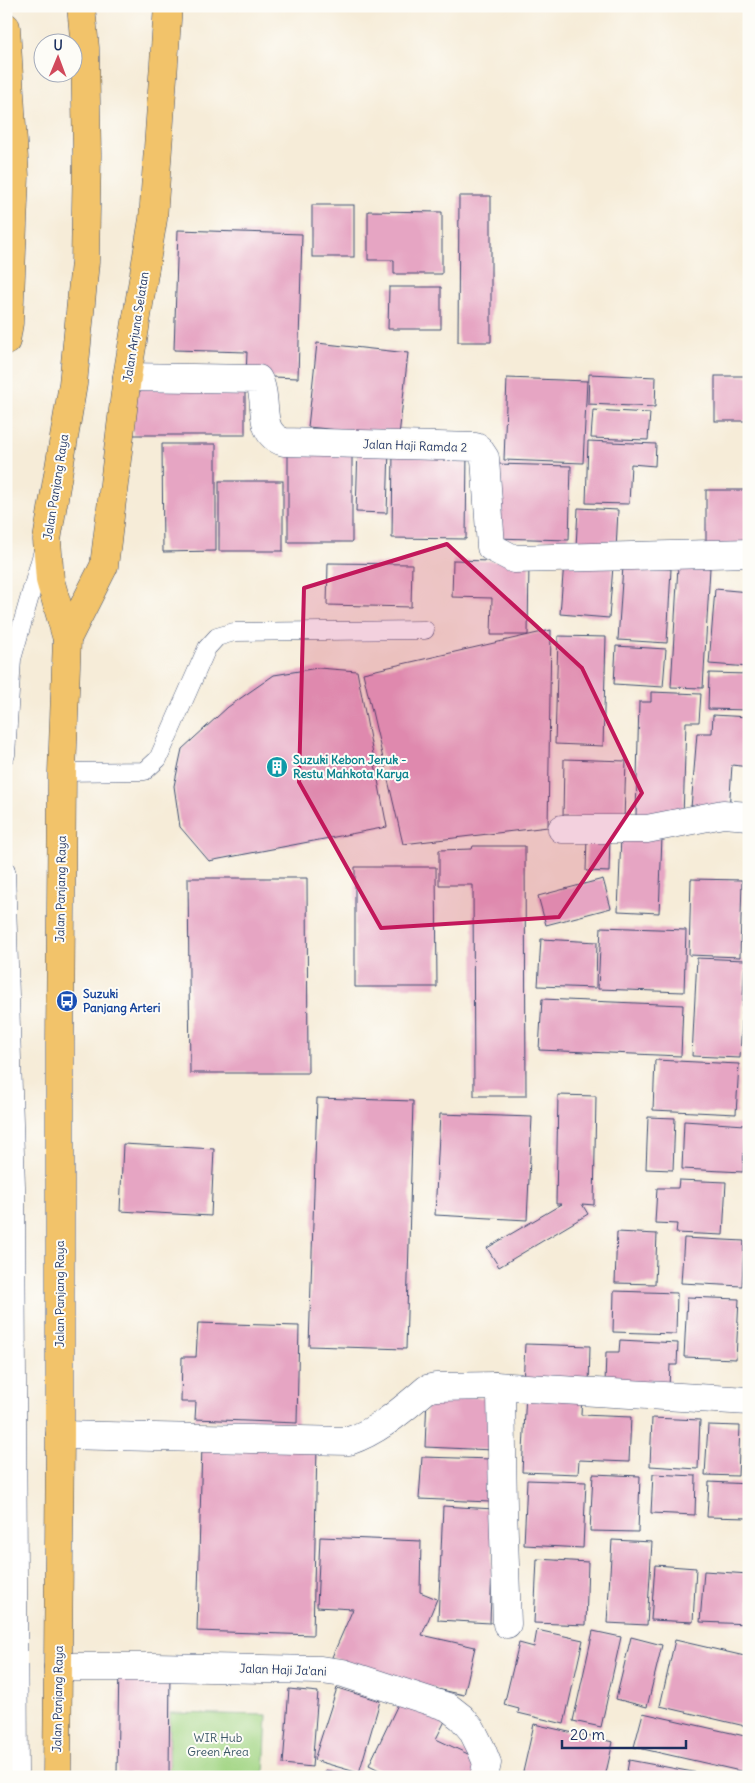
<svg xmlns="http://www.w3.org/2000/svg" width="755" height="1783" font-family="Delius,sans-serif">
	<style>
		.green { fill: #a3d685; stroke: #5f8272 }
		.building { fill: #e6a5c3 }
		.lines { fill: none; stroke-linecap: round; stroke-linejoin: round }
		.service-casing { stroke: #3c4b70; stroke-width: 19 }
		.minor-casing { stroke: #3c4b70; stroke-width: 29 }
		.primary-casing { stroke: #3c4b70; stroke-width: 29 }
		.service { stroke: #fff; stroke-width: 18 }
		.minor { stroke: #fff; stroke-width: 28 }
		.primary { stroke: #f2c36a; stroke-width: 28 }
		.marked { fill: #c2185b; fill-opacity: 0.2; stroke: #c2185b; stroke-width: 4; stroke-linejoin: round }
		.labels { text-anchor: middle; stroke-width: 4; stroke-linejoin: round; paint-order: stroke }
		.street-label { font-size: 12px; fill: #1b2f5e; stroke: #fdfcf7 }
		.culture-label { font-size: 12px; font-weight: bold; fill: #0d838f; stroke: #fdfcf7; text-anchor: start }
		.transit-label { font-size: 12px; font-weight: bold; fill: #164399; stroke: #fdfcf7; text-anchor: start }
		.park-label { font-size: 12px; fill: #3d5968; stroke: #fdfcf7 }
	</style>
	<rect width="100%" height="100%" fill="#fdfcf7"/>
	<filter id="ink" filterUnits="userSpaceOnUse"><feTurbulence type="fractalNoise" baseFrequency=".02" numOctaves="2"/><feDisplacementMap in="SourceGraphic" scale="10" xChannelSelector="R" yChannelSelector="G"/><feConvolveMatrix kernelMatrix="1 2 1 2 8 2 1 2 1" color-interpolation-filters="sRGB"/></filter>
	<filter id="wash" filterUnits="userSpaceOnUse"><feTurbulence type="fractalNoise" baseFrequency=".0096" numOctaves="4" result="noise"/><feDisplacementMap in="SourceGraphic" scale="20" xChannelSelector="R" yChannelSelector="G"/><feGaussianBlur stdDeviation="1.12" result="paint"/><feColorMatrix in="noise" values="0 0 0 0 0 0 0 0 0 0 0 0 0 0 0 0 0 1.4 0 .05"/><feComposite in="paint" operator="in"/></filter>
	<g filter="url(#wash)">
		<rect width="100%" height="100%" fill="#f6ecd8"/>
		<polygon class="green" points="170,1713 267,1715 264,1776 169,1774"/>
		<g id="blocks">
			<g class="building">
				<polygon points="459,196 491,196 491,342 458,342"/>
				<rect x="312" y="205" width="42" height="52"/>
				<polygon points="368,211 442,212 442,274 394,274 394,260 368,260"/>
				<polygon points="178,230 302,234 298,378 246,376 247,352 174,350"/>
				<polygon points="389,287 441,287 441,329 388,329"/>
				<polygon points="317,343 408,353 399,436 308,427"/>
				<polygon points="589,374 656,377 655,407 588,404"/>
				<rect x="715" y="376" width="34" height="45"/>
				<polygon points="507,378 587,381 583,463 504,460"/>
				<rect x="133" y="383" width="112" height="52"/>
				<polygon points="593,410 650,413 648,440 591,438"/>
				<polygon points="588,441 656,444 655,466 631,464 629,504 586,503"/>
				<polygon points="162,444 216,444 216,551 163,552"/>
				<polygon points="288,446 352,447 352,542 288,542"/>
				<polygon points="358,447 389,448 387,513 356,512"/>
				<polygon points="393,449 467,451 466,539 392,538"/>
				<polygon points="496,464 571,466 569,540 494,538"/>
				<rect x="219" y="481" width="64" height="70"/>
				<rect x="706" y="490" width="43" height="58"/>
				<polygon points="578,508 618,510 616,550 576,548"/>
				<polygon points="453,560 529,562 528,635 491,635 492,598 452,597"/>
				<polygon points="564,562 613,566 609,618 560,614"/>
				<polygon points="328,563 412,564 411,607 327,605"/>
				<polygon points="623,566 671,569 667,643 618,640"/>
				<polygon points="678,566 710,568 703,688 671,687"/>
				<polygon points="715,589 749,592 749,667 709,664"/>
				<polygon points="551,630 548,827 403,844 363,673"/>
				<polygon points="558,636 606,637 603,746 555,744"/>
				<polygon points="616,646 666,649 663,687 614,684"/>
				<polygon points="318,668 357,671 387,827 209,861 180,827 174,786 182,749 228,707 274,675"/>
				<polygon points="709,673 749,674 749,710 708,709"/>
				<polygon points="651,692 701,694 699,722 686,722 683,818 636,816 639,702 651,702"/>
				<polygon points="713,715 749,717 749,767 732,765 729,811 691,808 697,733 712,733"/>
				<polygon points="564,759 626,761 624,819 563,818"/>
				<polygon points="587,836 610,837 609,872 586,871"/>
				<polygon points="621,836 662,837 659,913 618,911"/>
				<polygon points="473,846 525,846 526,1096 474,1096 473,885 439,885 439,850 472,849"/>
				<polygon points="747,862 749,862 749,937 746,937"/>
				<polygon points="355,867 436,867 437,987 355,987"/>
				<polygon points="188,878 307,878 308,1073 190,1073"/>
				<polygon points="603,879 611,908 546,925 538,896"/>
				<polygon points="691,879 742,880 740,957 689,955"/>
				<polygon points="601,927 686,930 684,992 598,989"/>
				<polygon points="541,939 597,942 596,988 538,986"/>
				<polygon points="697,958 745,960 740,1058 692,1056"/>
				<polygon points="747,972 749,972 749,1006 746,1006"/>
				<polygon points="542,999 683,1005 681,1056 539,1050"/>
				<polygon points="655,1060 739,1064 736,1114 653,1110"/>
				<polygon points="558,1095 596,1096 594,1205 582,1204 588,1214 499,1267 487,1248 562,1204 556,1204"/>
				<polygon points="317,1098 413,1101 406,1349 309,1346"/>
				<polygon points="440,1114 532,1117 527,1220 435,1215"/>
				<polygon points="648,1117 675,1118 673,1170 646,1169"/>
				<polygon points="684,1121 745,1125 743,1172 682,1169"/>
				<polygon points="123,1144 214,1149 211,1216 120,1211"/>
				<polygon points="679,1180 726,1182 723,1235 676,1233 677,1224 655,1223 657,1188 678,1188"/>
				<polygon points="617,1232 657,1234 655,1284 615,1283"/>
				<polygon points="684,1238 744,1241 742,1286 681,1283"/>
				<polygon points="614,1291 677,1293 676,1334 613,1332"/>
				<polygon points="687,1297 739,1299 736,1359 684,1357"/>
				<polygon points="198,1323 299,1326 297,1423 195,1419 196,1402 181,1402 182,1357 196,1357"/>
				<polygon points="620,1340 678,1343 677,1365 670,1365 669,1387 605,1384 606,1352 619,1352"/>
				<polygon points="525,1344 590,1346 589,1387 523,1385"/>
				<polygon points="526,1392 582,1395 581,1415 631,1417 629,1462 579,1460 578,1474 522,1472"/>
				<polygon points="427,1396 496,1398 493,1450 425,1447"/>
				<polygon points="652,1418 700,1420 698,1469 650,1466"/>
				<polygon points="708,1425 740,1426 738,1476 705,1475"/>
				<polygon points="202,1444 317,1447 313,1635 197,1631"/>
				<polygon points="422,1457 493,1459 490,1502 419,1499"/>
				<polygon points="593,1474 640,1476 638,1532 590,1531"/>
				<polygon points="653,1474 696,1476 695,1515 651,1513"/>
				<polygon points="527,1480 586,1482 583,1548 524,1545"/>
				<polygon points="709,1482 749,1484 748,1518 707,1517"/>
				<polygon points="443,1506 494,1509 490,1623 438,1620"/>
				<polygon points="320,1537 421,1541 420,1592 437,1599 422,1635 475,1647 464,1695 402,1681 400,1685 332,1657 353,1609 317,1607"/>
				<polygon points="612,1540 652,1542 647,1625 607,1623"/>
				<polygon points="537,1559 588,1562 586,1625 534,1623"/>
				<polygon points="655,1565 696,1568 693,1622 651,1620"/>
				<polygon points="704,1571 749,1574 749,1624 700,1622"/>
				<polygon points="537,1630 583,1640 564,1724 518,1713 519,1709 504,1705 519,1643 534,1647"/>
				<polygon points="593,1631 621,1637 601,1727 573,1721"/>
				<polygon points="631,1637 662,1645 647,1707 616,1699"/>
				<polygon points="675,1640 749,1657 749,1727 660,1706"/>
				<polygon points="119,1668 170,1669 169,1774 117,1773"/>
				<polygon points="337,1688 380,1701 359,1773 314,1760"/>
				<polygon points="289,1689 318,1692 312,1767 283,1764"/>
				<polygon points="401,1698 446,1719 436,1739 485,1762 477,1777 393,1777 369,1765"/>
				<polygon points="643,1713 749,1737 749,1773 634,1747"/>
				<polygon points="534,1724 613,1742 605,1777 544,1777 523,1772"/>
				<polygon points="629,1760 714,1776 714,1777 626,1777"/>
				<polygon points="325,1770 361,1776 361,1777 323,1777"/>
			</g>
		</g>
	</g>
	<g filter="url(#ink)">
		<use href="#blocks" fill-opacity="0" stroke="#3c4b70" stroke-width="1"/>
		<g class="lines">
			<g class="service-casing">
				<g id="service">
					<polyline points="6,755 12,659 42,554"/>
					<polyline points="62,772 145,771 158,759 207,648 217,637 234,632 425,630"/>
					<polyline points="6,870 16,1186 19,1777"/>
				</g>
			</g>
			<g class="minor-casing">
				<g id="minor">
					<path d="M127,377l131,2c12,20 -3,54 26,63l192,5 3,2 6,9 6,89 23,12 235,-6"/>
					<polyline points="562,829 647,829 723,814 749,816"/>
					<polyline points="495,1386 501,1392 503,1507 507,1624"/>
					<path d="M60,1435l289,6c30,-10 54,-32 78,-52l9,-2 59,-1 254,15"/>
					<polyline points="58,1667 155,1667 321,1670 343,1673 448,1707 462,1718 472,1730 481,1748 487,1763 484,1777"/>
				</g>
			</g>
			<g class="primary-casing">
				<g id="primary">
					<polyline points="6,27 15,176 9,323 6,341"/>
					<polyline points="67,639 104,566 127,377 153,219 168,6"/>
					<polyline points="57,1777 60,1435 60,1044 62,772 67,639 50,580 47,540 73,384 85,262 87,155 85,48 81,6"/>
				</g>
			</g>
			<use href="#service" class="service"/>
			<use href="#minor" class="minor"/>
			<use href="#primary" class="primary"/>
		</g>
	</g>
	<path class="marked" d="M447,544l135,124 60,125 -83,124 -178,11 -82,-146 5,-194z"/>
	<defs>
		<g id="building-disc" transform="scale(1.125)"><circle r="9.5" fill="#0f9aa8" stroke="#fdfcf7"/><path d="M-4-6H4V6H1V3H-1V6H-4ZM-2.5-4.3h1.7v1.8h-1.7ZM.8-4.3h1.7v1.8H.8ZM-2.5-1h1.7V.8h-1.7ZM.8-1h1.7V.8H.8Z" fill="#fff"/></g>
		<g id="bus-disc" transform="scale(1.125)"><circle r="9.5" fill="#1a4fb4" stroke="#fdfcf7"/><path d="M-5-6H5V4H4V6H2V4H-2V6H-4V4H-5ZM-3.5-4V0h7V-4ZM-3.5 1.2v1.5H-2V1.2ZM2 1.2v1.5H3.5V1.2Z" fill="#fff"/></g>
	</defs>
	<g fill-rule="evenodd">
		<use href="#building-disc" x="277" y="767"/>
		<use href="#bus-disc" x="67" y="1001"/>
	</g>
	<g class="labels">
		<g class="street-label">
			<text transform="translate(136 327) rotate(-81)" y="4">Jalan Arjuna Selatan</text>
			<text transform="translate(415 446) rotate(2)" y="4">Jalan Haji Ramda 2</text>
			<text transform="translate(56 487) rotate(-81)" y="4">Jalan Panjang Raya</text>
			<text transform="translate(61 889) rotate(-89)" y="4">Jalan Panjang Raya</text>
			<text transform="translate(60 1294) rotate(-90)" y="4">Jalan Panjang Raya</text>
			<text transform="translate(283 1670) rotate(2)" y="4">Jalan Haji Ja'ani</text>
			<text transform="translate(58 1699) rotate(-89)" y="4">Jalan Panjang Raya</text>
		</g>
		<g class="culture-label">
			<text x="293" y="764">Suzuki Kebon Jeruk -<tspan x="293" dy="14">Restu Mahkota Karya</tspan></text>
		</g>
		<g class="transit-label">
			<text x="83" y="998">Suzuki<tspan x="83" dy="14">Panjang Arteri</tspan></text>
		</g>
		<g class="park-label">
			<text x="218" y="1742">WIR Hub<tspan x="218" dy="14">Green Area</tspan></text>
		</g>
	</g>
	<rect width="755" height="1783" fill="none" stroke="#fdfcf7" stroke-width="25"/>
	<g transform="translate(58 58) rotate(1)"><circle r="24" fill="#fdfcf7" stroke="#a3aaba"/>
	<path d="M0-4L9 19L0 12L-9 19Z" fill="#d1495b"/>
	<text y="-8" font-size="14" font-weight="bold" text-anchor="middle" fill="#1b2f5e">U</text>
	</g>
	<path d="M562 1740v8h124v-8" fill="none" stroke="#1b2f5e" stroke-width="2.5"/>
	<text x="570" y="1740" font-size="15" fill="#1b2f5e" stroke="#fdfcf7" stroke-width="4" paint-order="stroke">20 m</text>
</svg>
